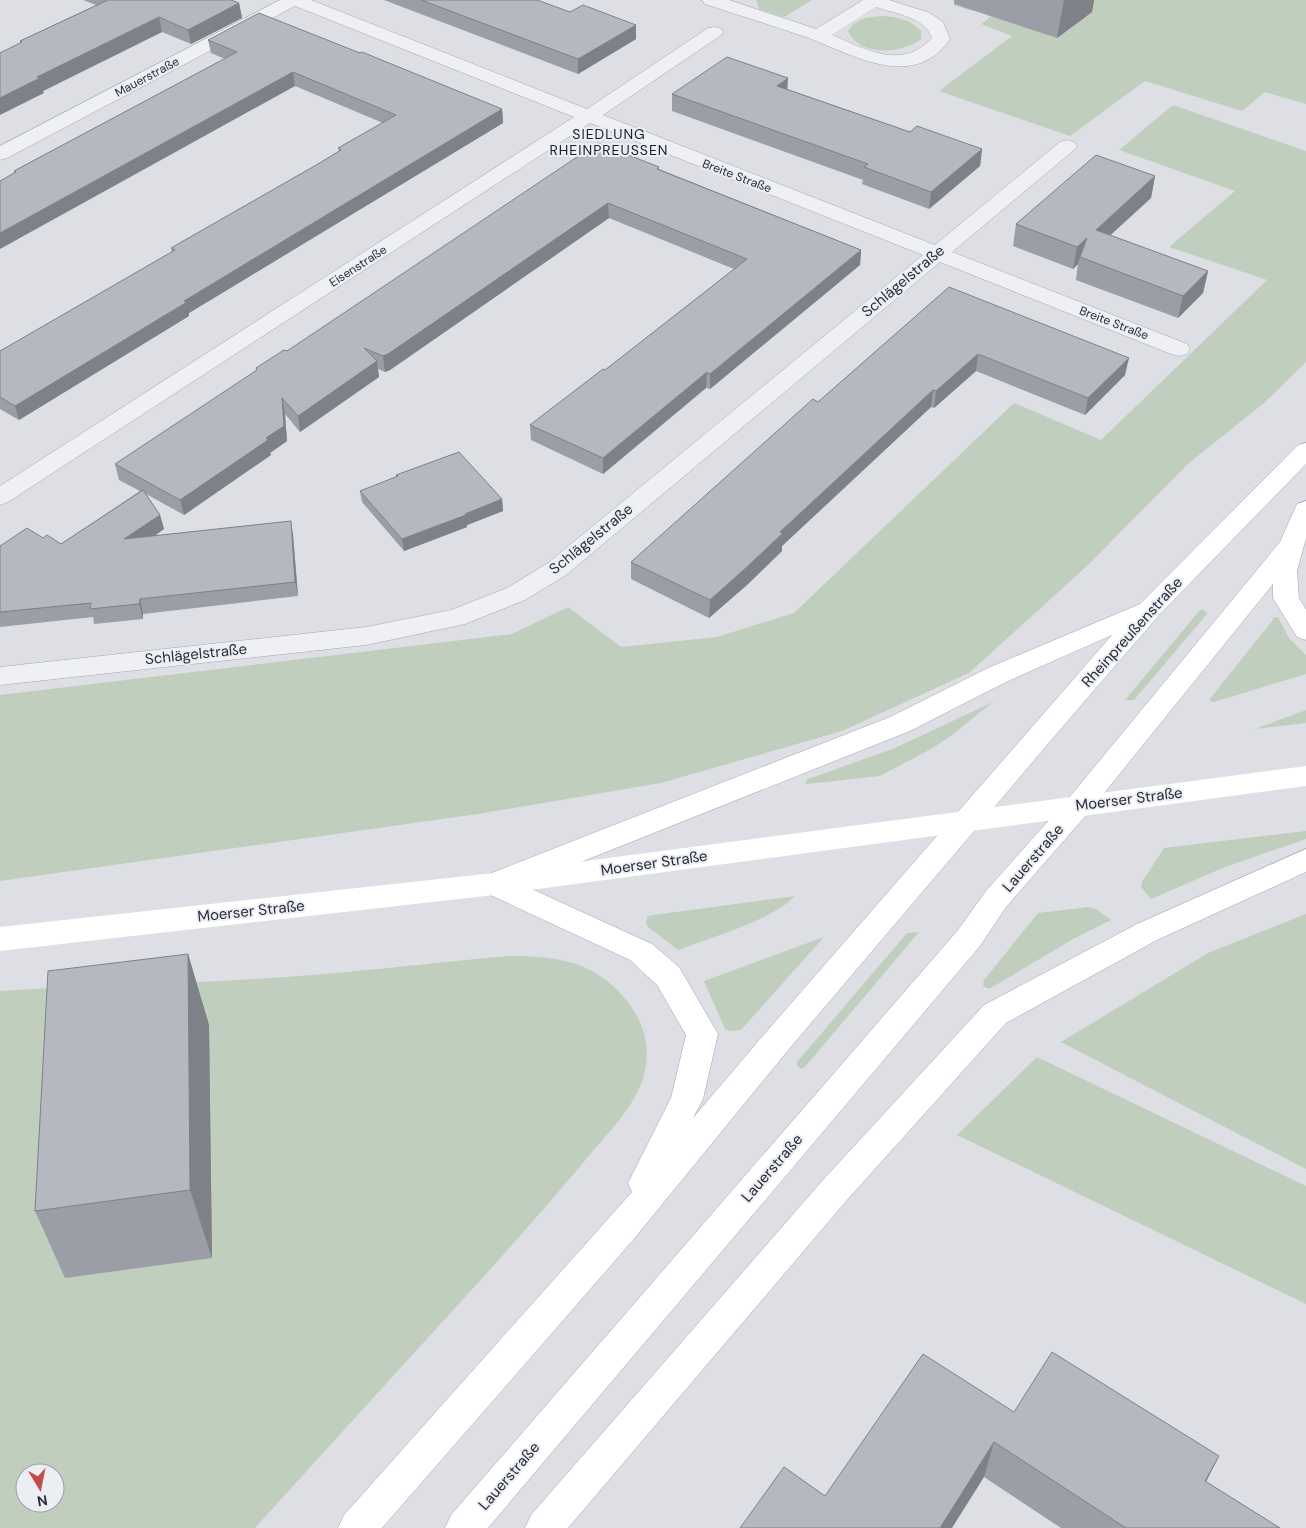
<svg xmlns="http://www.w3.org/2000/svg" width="1306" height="1528" font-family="'DM Sans',sans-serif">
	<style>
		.green { fill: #c0cebe; fill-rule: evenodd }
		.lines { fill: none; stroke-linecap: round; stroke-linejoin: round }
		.street-casing { stroke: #a3a6ae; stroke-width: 1 }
		.primary-casing { stroke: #9da2b0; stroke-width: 1 }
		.street { fill: #eff0f4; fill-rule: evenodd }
		.secondary { fill: #fff; fill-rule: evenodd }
		.primary { fill: #fff; fill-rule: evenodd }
		.wall { fill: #9b9ea6 }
		.shaded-wall { fill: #7e8187 }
		.building { fill: #b4b8c1; stroke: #7e8187 }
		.labels { text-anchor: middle; stroke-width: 4; stroke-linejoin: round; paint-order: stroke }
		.far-street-label { font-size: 12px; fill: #282c3a; stroke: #eceef3 }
		.far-neighbourhood-label { font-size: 14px; letter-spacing: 1px; fill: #1a1d2b; stroke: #eceef3 }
		.street-label { font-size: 15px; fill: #282c3a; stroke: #eceef3 }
	</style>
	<rect width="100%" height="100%" fill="#dddfe5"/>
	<g class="green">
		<polygon points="756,0 812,0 784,17 759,9"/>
		<polygon points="960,0 1306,0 1306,104 1265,92 1242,111 1145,81 1070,136 939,91 1012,36 981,24 998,11 980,5 972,11 954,5"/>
		<path d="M882,16c16,1 28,3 39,15v8c-19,15 -62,18 -73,-8 8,-13 20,-14 34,-15z"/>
		<polygon points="1173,105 1306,151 1306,362 1264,403 1189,463 1087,566 969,673 842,731 661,783 478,814 0,881 0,695 512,634 568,607 621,647 717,637 794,613 1014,403 1101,440 1267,280 1169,247 1235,191 1119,150"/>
		<polygon points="1200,610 1204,610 1207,614 1134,700 1125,700"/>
		<polygon points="1274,617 1278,617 1289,638 1306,655 1306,674 1214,702 1209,700 1272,621"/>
		<polygon points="993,702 952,735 931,749 880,776 806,784 806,780 811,778 895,748"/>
		<polygon points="1306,710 1306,723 1255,729"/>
		<polygon points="1306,831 1306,839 1225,867 1151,899 1141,887 1142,882 1164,848"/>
		<path d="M795,896c-22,24 -85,42 -117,54l-30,-23 -2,-4 1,-6 6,-2z"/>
		<polygon points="1089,907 1096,909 1111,920 1075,938 991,988 986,988 983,985 984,980 1038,913"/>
		<polygon points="1306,914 1306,1169 1061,1042 1208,953"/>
		<polygon points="919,932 805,1067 801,1069 797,1066 797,1062 907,933"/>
		<polygon points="824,937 741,1030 731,1031 725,1029 704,981"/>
		<path d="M508,956c51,0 90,5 122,49 14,20 20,40 15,65 -6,32 -32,57 -52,81 -29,35 -58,68 -88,102 -83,92 -167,183 -250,275h-255v-537c85,-6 170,-6 254,-12 85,-5 169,-15 254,-23zM25,1473h30v30h-30z"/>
		<polygon points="1037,1057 1306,1186 1306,1304 957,1135"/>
	</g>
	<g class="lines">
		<g class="street-casing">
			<g id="street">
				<polygon points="280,0 311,0 587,109 708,28 714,27 720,28 723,32 720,36 603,115 935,245 1060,142 1067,140 1074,142 1077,146 1074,150 952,252 1187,344 1190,349 1187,354 1179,356 1171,354 940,262 566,575 525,600 465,624 366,645 0,685 0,667 366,627 451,610 507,588 548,563 923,255 590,123 8,502 0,505 0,486 574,117 295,6 7,158 0,160 0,146"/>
				<path d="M702,0h27l87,29 47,-29h26l41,13 13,9 7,17c-38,55 -101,13 -147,-3 -32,-11 -65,-21 -98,-32zM876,7c20,7 49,10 56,31 -31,33 -67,11 -100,-3z"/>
			</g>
		</g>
		<g class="primary-casing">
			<g id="primary">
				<path d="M1306,443v21l-147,151 -101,117 -269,317 -156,191 -251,288h-44l6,-13 288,-323 -4,-9 43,-85 15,-63 -29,-50 -27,-25 -146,-68 -5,-8 5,-8 406,-159 98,-49 152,-64 158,-159zM1112,635l-345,396 -74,87 10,-19 15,-65 -39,-67 -27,-23 -129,-59 387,-154 96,-49z"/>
				<polygon points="1306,501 1306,538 1297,571 1299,598 1306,610 1306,640 1297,637 1273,598 1273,584 1088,813 1006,907 980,946 488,1528 445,1528 451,1515 958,930 986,891 1068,799 1280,542 1297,504"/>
				<polygon points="1306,849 1306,872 1157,940 1006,1023 847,1200 568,1528 525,1528 531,1515 823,1180 984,1005 1137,924"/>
			</g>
		</g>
		<use href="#street" class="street"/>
		<polygon class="secondary" points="1306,766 1306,786 494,895 0,951 0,927 494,873"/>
		<use href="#primary" class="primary"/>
	</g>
	<g class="wall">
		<polygon points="83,0 231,0 239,3 242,18 191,44 162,32 43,91 44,93 20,41 96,5"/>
		<polygon points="384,0 537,0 636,39 578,74"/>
		<polygon points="954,0 1094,0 1092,12 1057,38 954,4"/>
		<polygon points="208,40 502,109 503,123 189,313 189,316 19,420 0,409 0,351 172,252 171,248 318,164 339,151 338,148 383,123 295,86 15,173 14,171 225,59 211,53"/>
		<polygon points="787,89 910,132 982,149 980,166 929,209 862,184 863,180 672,111 672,94"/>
		<polygon points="659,167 659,169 861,250 860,265 710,389 706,388 603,474 531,440 530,425 605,370 734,269 609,218 390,370 385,372 378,369 379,377 300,432 285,414 287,441 270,453 271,455 184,515 146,494 160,515 164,529 154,536 293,535 298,596 143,614 143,619 94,624 93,617 0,627 0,546 43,538 61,544 140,491 119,480 115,464 257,370 256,368 287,351"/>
		<polygon points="1155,176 1151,198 1110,235 1208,271 1203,293 1178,318 1076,280 1078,264 1073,269 1013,246 1016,224"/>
		<polygon points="949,287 1125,375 1085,415 976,371 934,408 931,407 782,546 782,551 748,584 709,618 631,579 631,562 818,402"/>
		<polygon points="396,475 502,499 503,511 467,525 467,527 404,551 362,502 360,491 397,477"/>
		<polygon points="188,954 209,1025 212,1258 65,1278 35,1211"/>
		<polygon points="1014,1412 1206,1482 1280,1528 1061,1528 984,1477 825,1496"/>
	</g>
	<g class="shaded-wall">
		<polygon points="1064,0 1094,0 1092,12 1057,38"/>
		<polygon points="239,3 242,18 191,44 188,30"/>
		<polygon points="159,17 162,32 43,91 44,93 0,115 0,98 37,77"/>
		<polygon points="636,25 636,39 578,74 578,59"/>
		<polygon points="293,72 295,86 0,249 0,233"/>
		<polygon points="788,78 787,95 777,86"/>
		<polygon points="502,109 503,123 189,313 189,316 19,420 15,406 184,301"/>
		<polygon points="982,149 980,166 929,209 931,192"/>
		<polygon points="1155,176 1151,198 1092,252 1096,230"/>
		<polygon points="608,203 609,218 390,370 385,372 383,356"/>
		<polygon points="1087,238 1080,257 1078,264 1073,269 1077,247"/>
		<polygon points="861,250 860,265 710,389 710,374"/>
		<polygon points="1208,271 1203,293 1178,318 1183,296"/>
		<polygon points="978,354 976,371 934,408 936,391"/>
		<polygon points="1129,358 1125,375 1085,415 1088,398"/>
		<polygon points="377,361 379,377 300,432 298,416"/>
		<polygon points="707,372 706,388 603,474 603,458"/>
		<polygon points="933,390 931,407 782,546 782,551 748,584 709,618 710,600 780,532"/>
		<polygon points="282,398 285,414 287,441 270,453 271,455 184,515 180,500 266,438"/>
		<polygon points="502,499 503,511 467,525 467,527 404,551 402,539"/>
		<polygon points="160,515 164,529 128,554 124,539"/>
		<polygon points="291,521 293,535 298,596 295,582"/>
		<polygon points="140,599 143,614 143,619 139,604"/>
		<polygon points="188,954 209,1025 212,1258 190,1190"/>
		<polygon points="994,1442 984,1477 952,1528 940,1528"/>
		<polygon points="1219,1456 1202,1490 1205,1481"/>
	</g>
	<g class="building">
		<polygon points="108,0 231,0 239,3 188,30 159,17 37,77 40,78 0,98 0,53 22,42 20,41"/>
		<polygon points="421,0 537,0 570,12 583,5 636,25 578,59"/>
		<polygon points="259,13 360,53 362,52 502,109 184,301 187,302 15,406 0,397 0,351 175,250 171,248 318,164 341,150 338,148 396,115 293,72 0,233 0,181 16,172 14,171 237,52 208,40"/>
		<polygon points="727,57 788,78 777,86 910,132 917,126 982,149 931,192 864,167 868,164 672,94"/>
		<polygon points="598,143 659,167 657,169 861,250 710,374 707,372 603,458 530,425 603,369 605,370 747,259 608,203 388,354 383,356 364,348 377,361 298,416 282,398 284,426 266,438 268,440 180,500 115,464 257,370 256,368 284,350 287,351"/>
		<polygon points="1096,155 1155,176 1096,230 1208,271 1183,296 1080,257 1087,238 1077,247 1016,224"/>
		<polygon points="949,287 1129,358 1088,398 978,354 936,391 933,390 780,532 783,533 748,566 710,600 631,562 813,399 818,402"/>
		<polygon points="459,452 502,499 465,514 466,515 402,539 360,491 398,476 396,475"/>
		<polygon points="143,490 160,515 124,539 291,521 295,582 140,599 139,604 90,609 91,603 0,612 0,546 27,528 43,538 47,535 61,544"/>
		<polygon points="188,954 190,1190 35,1211 48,971"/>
		<polygon points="1052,1352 1219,1456 1205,1481 1280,1528 1126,1528 994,1442 940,1528 740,1528 784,1467 825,1496 923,1354 1014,1412"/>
	</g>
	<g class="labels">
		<g class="far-street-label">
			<text transform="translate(147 77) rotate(-28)" y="4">Mauerstraße</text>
			<text transform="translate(737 176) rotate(21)" y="4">Breite Straße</text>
			<text transform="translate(358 266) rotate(-33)" y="4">Eisenstraße</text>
			<text transform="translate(1114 323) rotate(21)" y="4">Breite Straße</text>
		</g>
		<g class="far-neighbourhood-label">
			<text x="609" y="139">SIEDLUNG<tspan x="609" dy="16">RHEINPREUSSEN</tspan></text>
		</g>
		<g class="street-label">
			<text transform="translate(903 281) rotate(-40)" y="5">Schlägelstraße</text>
			<text transform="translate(591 539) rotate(-39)" y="5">Schlägelstraße</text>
			<text transform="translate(1132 632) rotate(-48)" y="5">Rheinpreußenstraße</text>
			<text transform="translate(196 654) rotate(-6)" y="5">Schlägelstraße</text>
			<text transform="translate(1129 799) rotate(-7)" y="5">Moerser Straße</text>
			<text transform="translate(1033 858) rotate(-49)" y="5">Lauerstraße</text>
			<text transform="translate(654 863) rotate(-8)" y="5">Moerser Straße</text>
			<text transform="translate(251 911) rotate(-6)" y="5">Moerser Straße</text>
			<text transform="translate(772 1168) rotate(-49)" y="5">Lauerstraße</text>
			<text transform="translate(509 1476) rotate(-49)" y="5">Lauerstraße</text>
		</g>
	</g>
	<g transform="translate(40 1488) rotate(170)"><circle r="24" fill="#eceef3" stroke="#9ea0a9"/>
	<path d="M0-4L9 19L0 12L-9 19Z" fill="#c14b4d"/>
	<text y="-8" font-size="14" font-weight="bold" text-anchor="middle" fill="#282c3a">N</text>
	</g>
</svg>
